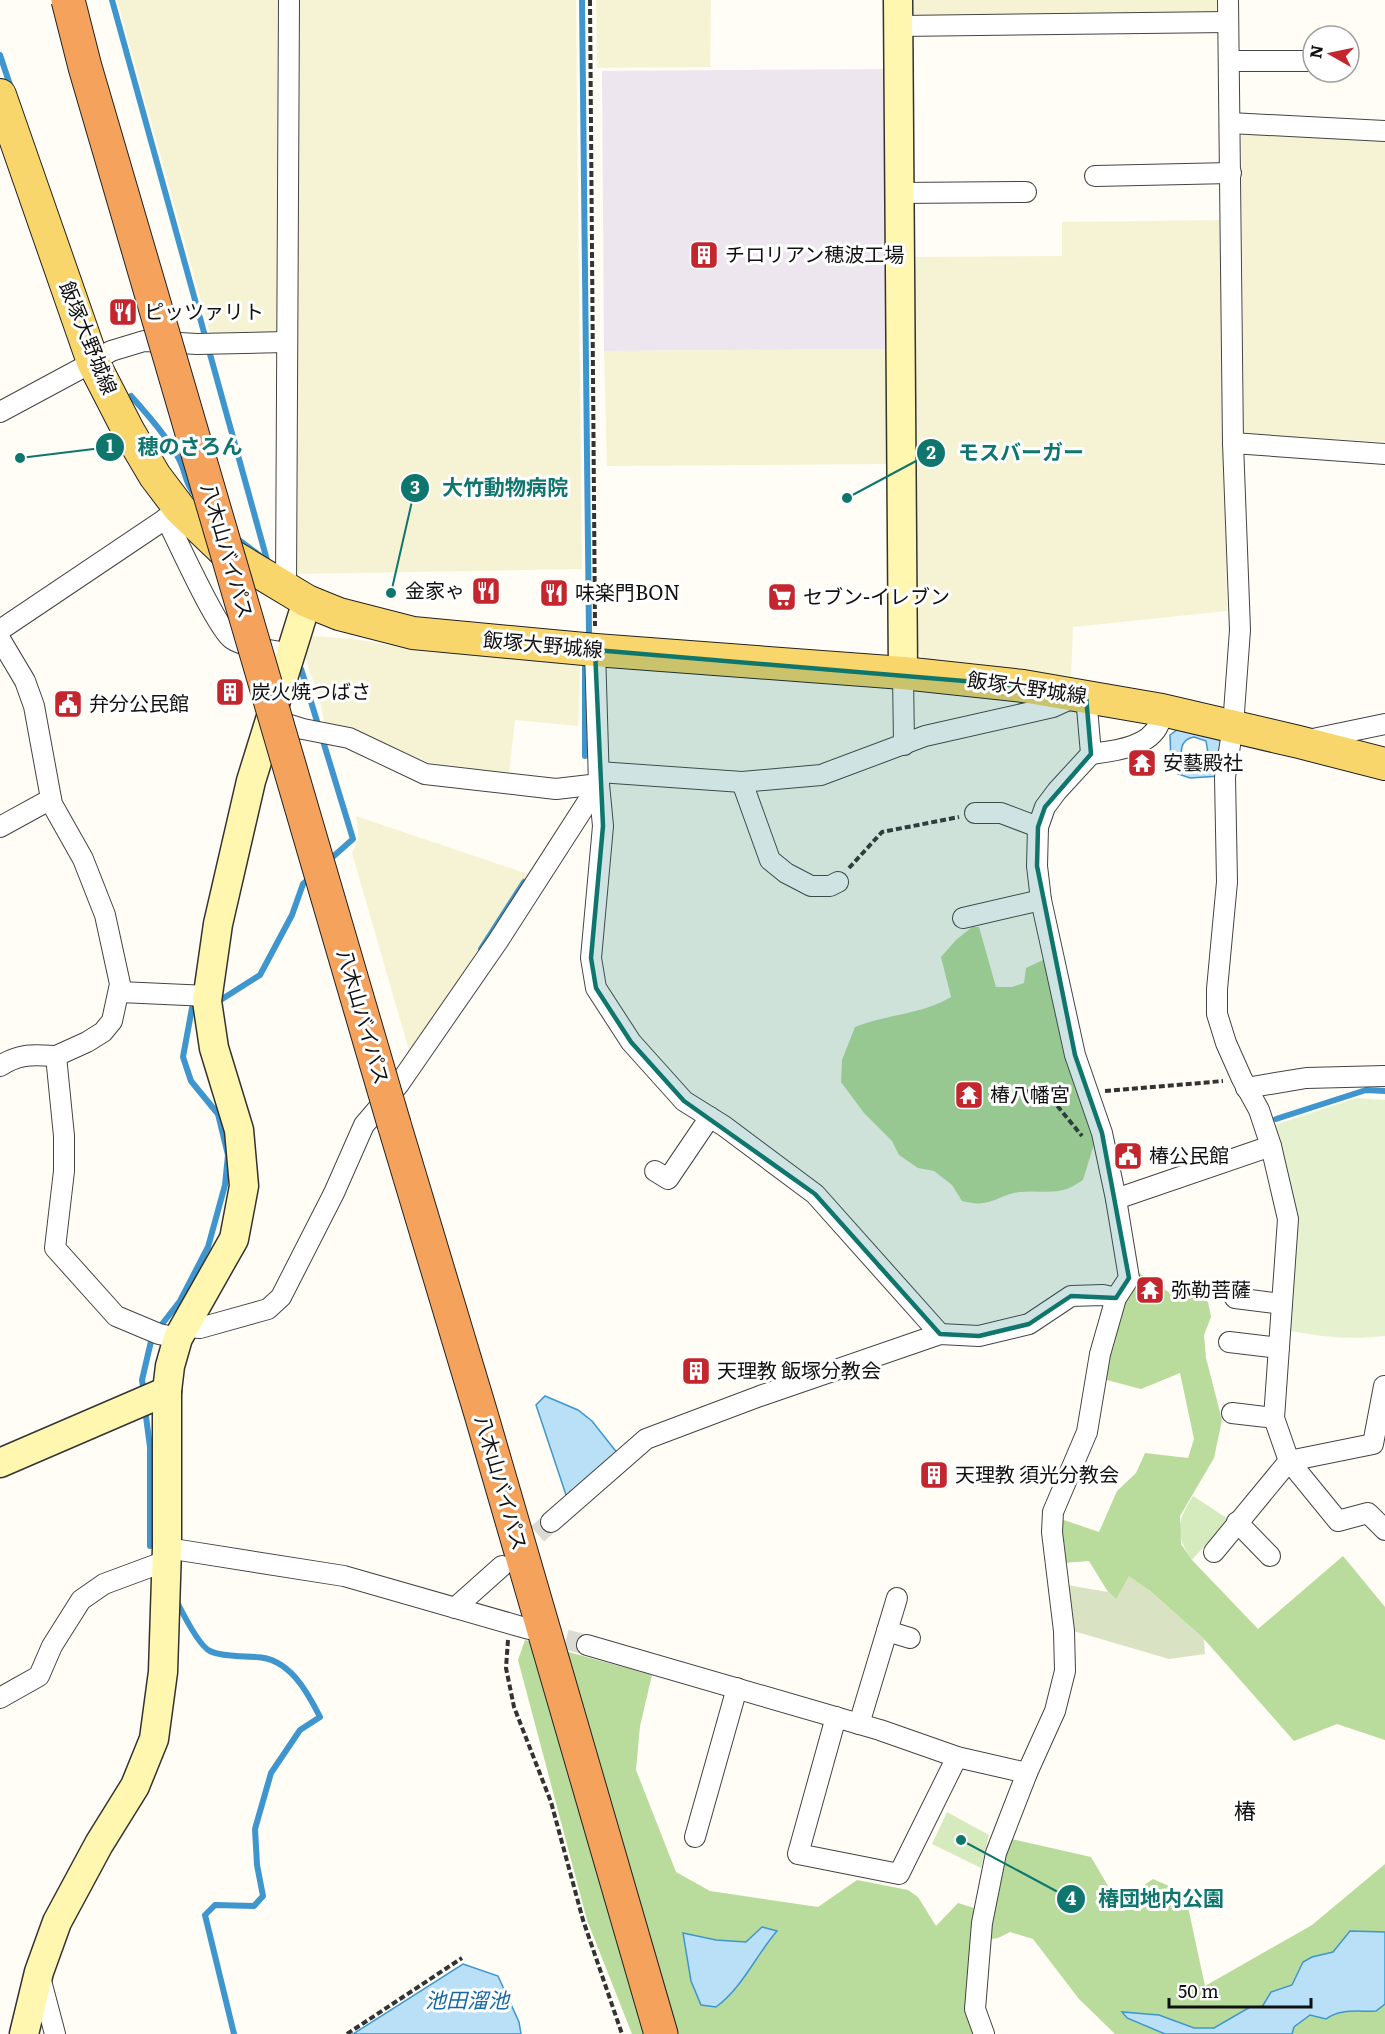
<svg xmlns="http://www.w3.org/2000/svg" width="1385" height="2034" font-family="Literata,'Noto Sans JP',serif">
	<style>
		.industrial { fill: #eee6ef }
		.farmland { fill: #f6f3d4 }
		.green { fill: #d5ebbd }
		.forest { fill: #b9dc9c }
		.cemetery { fill: #d9e3c4 }
		.pitch { fill: #e6f2cf }
		.water { fill: #b9e0f7; stroke: #3f96cf; stroke-width: 1.5; fill-rule: evenodd }
		.lines { fill: none; stroke-linecap: round; stroke-linejoin: round }
		.stream { stroke: #3f96cf; stroke-width: 6 }
		.street-tunnel { stroke: #dbdad3; stroke-width: 20; stroke-dasharray: 20 10; stroke-linecap: butt }
		.street-casing { stroke: #444; stroke-width: 22 }
		.secondary-casing { stroke: #333; stroke-width: 31 }
		.primary-casing { stroke: #222; stroke-width: 34 }
		.highway-casing { stroke: #222; stroke-width: 35 }
		.path { stroke: #333; stroke-width: 4; stroke-dasharray: 6 3; stroke-linecap: butt }
		.street { stroke: #fff; stroke-width: 20 }
		.secondary { stroke: #fff6b0; stroke-width: 28 }
		.primary { stroke: #f9d66b; stroke-width: 32 }
		.highway { stroke: #f5a25d; stroke-width: 33 }
		.highway-bridge-casing { stroke: #222; stroke-width: 35; stroke-linecap: butt }
		.highway-bridge { stroke: #f5a25d; stroke-width: 33 }
		.marked { fill: #0f766e; fill-opacity: 0.2; stroke: #0f766e; stroke-width: 4.5; stroke-linejoin: round }
		.labels { text-anchor: middle; stroke-width: 6; stroke-linejoin: round; paint-order: stroke }
		.poi-label { font-size: 20px; fill: #111; stroke: #fff; text-anchor: start }
		.street-label { font-size: 20px; fill: #111; stroke: #fff }
		.water-label { font-size: 21px; font-style: italic; fill: #1768a6; stroke: #fff }
		.quarter-label { font-size: 22px; fill: #111; stroke: #fff }
		.leader { fill: none; stroke: #0f766e; stroke-width: 2 }
		.callout-dot { fill: #0f766e; stroke: #fff; stroke-width: 2 }
		.mark-label { font-size: 18px; text-anchor: middle; font-weight: bold; fill: #fff }
		.callout-label { font-size: 21px; text-anchor: middle; font-weight: bold; fill: #0f766e; stroke: #fff; stroke-width: 6; stroke-linejoin: round; paint-order: stroke }
	</style>
	<rect width="100%" height="100%" fill="#fffdf5"/>
	<polygon class="industrial" points="886,69 887,349 604,351 602,71"/>
	<g class="farmland">
		<polygon points="117,0 283,0 280,330 273,336 211,337"/>
		<polygon points="299,0 576,0 582,569 294,574"/>
		<polygon points="596,0 711,0 710,67 597,68"/>
		<polygon points="914,0 1220,0 1221,15 914,17"/>
		<polygon points="1241,131 1385,138 1385,442 1244,434"/>
		<polygon points="1222,220 1227,611 1073,627 1071,678 1006,668 926,663 917,650 913,257 1062,256 1062,222"/>
		<polygon points="887,349 888,464 607,466 604,351"/>
		<polygon points="312,636 353,639 417,650 580,665 578,726 515,720 509,774 440,765 421,760 356,730 324,723 321,704 304,654 305,644"/>
		<polygon points="356,816 528,874 410,1054 352,853 359,837"/>
	</g>
	<g class="green">
		<path d="M1193,1496l35,23 -36,41c-18,-26 -15,-39 1,-64z"/>
		<polygon points="947,1812 989,1835 981,1868 932,1844"/>
	</g>
	<g class="forest">
		<path d="M972,927h7l17,60h16l12,-4 2,-15 19,-9 53,172 -15,49c-5,3 -11,7 -16,9 -15,5 -32,1 -47,3 -24,3 -28,17 -58,9l-10,-16 -18,-14 -16,-3 -19,-13 -7,-14 -28,-28 -23,-31 1,-22 13,-33c32,-13 66,-12 96,-30l-10,-40 15,-17z"/>
		<polygon points="1139,1273 1178,1298 1197,1294 1208,1302 1211,1317 1204,1335 1206,1358 1222,1420 1214,1458 1180,1516 1181,1544 1192,1560 1258,1629 1343,1556 1385,1607 1385,1740 1337,1724 1294,1741 1204,1639 1149,1590 1116,1599 1108,1592 1089,1561 1063,1563 1058,1518 1099,1532 1117,1491 1136,1473 1145,1453 1188,1458 1194,1439 1180,1373 1141,1389 1103,1379 1108,1342 1131,1287"/>
		<polygon points="525,1640 652,1675 640,1726 636,1770 676,1872 710,1891 818,1907 857,1880 908,1890 918,1897 936,1926 958,1903 974,1908 978,2034 632,2034 587,1920 518,1660"/>
		<polygon points="1007,1838 1091,1857 1118,1903 1153,1879 1185,1893 1205,1986 1312,1925 1385,1864 1385,2034 1115,2034 1079,1999 1033,1939 1010,1932 998,1938 986,1940"/>
	</g>
	<polygon class="cemetery" points="1129,1576 1149,1590 1204,1639 1205,1654 1169,1659 1070,1630 1067,1585 1108,1592 1116,1599"/>
	<path class="pitch" d="M1356,1098l29,2v236c-36,4 -64,1 -99,-6l8,-123 -19,-82z"/>
	<g class="water">
		<path d="M1182,726l40,8 -2,42 -30,2 -12,-4 -7,-12 -1,-27zM1194,737l12,4 2,12 -6,8 -9,3 -11,-5c-2,-11 0,-20 12,-22z"/>
		<polygon points="545,1396 578,1410 592,1421 618,1454 568,1501 536,1405"/>
		<path d="M762,1927l15,4c-21,24 -34,56 -61,76l-15,-2 -10,-24 -8,-48 33,7 30,2z"/>
		<path d="M1350,1931l35,1v72l-9,7c-17,1 -36,-3 -50,8l-16,-4 -16,12 -2,7h-127l-38,-16 -5,-6 37,3 35,13h20l36,-21h12l9,-15 21,-7 11,-23 9,-5 21,-5z"/>
		<polygon points="463,1964 498,1976 519,2022 521,2034 353,2034"/>
	</g>
	<g class="lines">
		<g class="stream">
			<polyline points="112,0 267,560"/>
			<polyline points="582,0 589,635"/>
			<polyline points="0,55 11,88"/>
			<path d="M131,396c16,18 39,44 49,65 6,13 6,24 16,35"/>
			<polyline points="236,538 259,555"/>
			<polyline points="585,666 585,756"/>
			<polyline points="301,669 353,839 327,862"/>
			<polyline points="481,949 524,882"/>
			<polyline points="219,1001 260,975 292,915 303,884 311,877"/>
			<polyline points="1276,1119 1366,1090 1385,1091"/>
			<polyline points="144,1393 142,1380 152,1337 180,1301 208,1247 225,1185 228,1155 218,1114 191,1081 183,1057 192,1008"/>
			<polyline points="145,1409 150,1447 150,1546"/>
			<path d="M177,1602c6,12 22,44 33,49 12,6 33,5 46,6 33,1 51,34 64,60l-20,13 -29,43 -16,56 2,36 6,31 -9,10 -39,-1 -10,10 29,119"/>
		</g>
		<g class="street-tunnel">
			<polyline points="515,1554 551,1522"/>
			<polyline points="537,1632 587,1645"/>
		</g>
		<g class="street-casing">
			<g id="street">
				<polyline points="899,26 1228,22"/>
				<polyline points="1229,61 1313,61"/>
				<polyline points="1230,123 1385,131"/>
				<polyline points="1095,176 1231,173"/>
				<polyline points="899,193 1026,192"/>
				<polyline points="0,412 93,362 111,351 144,341 197,344 286,342"/>
				<polyline points="1233,443 1385,454"/>
				<path d="M166,518c11,22 51,111 66,121 14,9 41,11 58,15"/>
				<polyline points="286,588 289,0"/>
				<polyline points="0,630 180,509"/>
				<polyline points="0,639 25,681 34,706 52,804 83,859 105,915 120,984 112,1021 103,1032 87,1042 56,1056 64,1136 64,1171 55,1248 116,1316 159,1334 178,1338"/>
				<polyline points="595,650 599,784 603,826 591,958 596,988 631,1042 684,1101 724,1126 815,1194 940,1334"/>
				<polyline points="903,673 904,745"/>
				<polyline points="1086,696 1091,754 1057,791 1045,807 1038,827 1037,866 1041,900 1075,1055 1102,1133 1116,1199"/>
				<polyline points="271,719 303,729 349,738 425,774 556,789 599,784"/>
				<polyline points="1308,740 1385,724"/>
				<path d="M1091,754c21,-3 58,-6 68,-30 2,-4 2,-9 3,-14"/>
				<polyline points="599,772 742,782 821,775 925,736 1053,707 1075,697"/>
				<polyline points="742,782 770,860 786,873 811,886 830,886 838,882"/>
				<polyline points="975,813 1001,813 1038,827"/>
				<polyline points="0,827 51,799"/>
				<polyline points="963,918 1041,900"/>
				<polyline points="120,992 208,996"/>
				<path d="M0,1066c20,-13 33,-11 56,-10"/>
				<polyline points="1246,1088 1306,1078 1385,1076"/>
				<polyline points="1271,1146 1288,1219 1274,1418 1289,1461 1338,1521 1368,1513 1385,1530"/>
				<polyline points="655,1171 668,1179 710,1117"/>
				<polyline points="1235,1298 1282,1304"/>
				<polyline points="184,1327 200,1328 268,1309 281,1297 334,1193 364,1125 399,1084 498,941 599,784"/>
				<polyline points="1229,1342 1279,1348"/>
				<polyline points="1232,1413 1274,1418"/>
				<polyline points="551,1522 646,1439 760,1396 940,1334 979,1336 1029,1324 1071,1296 1103,1295 1116,1298"/>
				<polyline points="1237,1522 1270,1556"/>
				<polyline points="167,1548 344,1576 529,1629"/>
				<polyline points="1214,1552 1289,1461 1373,1444 1384,1386"/>
				<polyline points="455,1608 502,1566"/>
				<polyline points="887,1631 910,1638"/>
				<polyline points="587,1645 880,1730 957,1757 1027,1773"/>
				<polyline points="0,1698 39,1676 52,1646 81,1600 104,1584 166,1561"/>
				<polyline points="836,1717 798,1854 899,1874 957,1757"/>
				<polyline points="859,1724 897,1598"/>
				<polyline points="695,1837 737,1688"/>
				<polyline points="40,1977 55,2034"/>
				<polyline points="984,2034 975,2009 982,1923 996,1853 1027,1773 1055,1711 1065,1671 1064,1631 1052,1532 1053,1512 1087,1432 1100,1354 1116,1298 1129,1278 1116,1199 1271,1146 1259,1110 1242,1079 1226,1043 1217,1014 1217,989 1227,882 1225,777 1233,726 1240,630 1233,443 1228,0"/>
			</g>
		</g>
		<g class="secondary-casing">
			<g id="secondary">
				<polyline points="898,0 903,673"/>
				<polyline points="0,1463 167,1391"/>
				<polyline points="24,2034 39,1972 57,1922 99,1844 135,1786 154,1739 163,1672 167,1548 167,1391 170,1366 178,1338 234,1239 244,1186 239,1130 214,1048 207,1001 218,924 251,781 307,601"/>
			</g>
		</g>
		<g class="primary-casing">
			<polyline id="primary" points="0,95 93,362 129,432 155,476 180,509 224,551 307,601 339,614 413,633 595,650 903,673 1023,686 1162,710 1299,742 1385,764"/>
		</g>
		<g class="highway-casing">
			<polyline id="highway" points="394,1124 481,1414 661,2034"/>
		</g>
		<g class="path">
			<polyline points="590,0 595,626"/>
			<polyline points="849,868 882,832 959,817"/>
			<polyline points="995,1091 1071,1092"/>
			<polyline points="1105,1091 1223,1081"/>
			<polyline points="1046,1092 1082,1136"/>
			<polyline points="508,1640 506,1668 514,1707 551,1802 583,1920 622,2034"/>
			<polyline points="347,2034 462,1958"/>
		</g>
		<use href="#street" class="street"/>
		<use href="#secondary" class="secondary"/>
		<use href="#primary" class="primary"/>
		<use href="#highway" class="highway"/>
		<g class="highway-bridge-casing">
			<polyline id="highway-bridge" points="68,0 85,67 394,1124"/>
		</g>
		<use href="#highway-bridge" class="highway-bridge"/>
	</g>
	<path class="marked" d="M595,650l428,36 63,10 5,58 -46,53 -7,20 -1,39 38,189 27,78 27,145 -13,20 -45,-2 -42,28 -50,12 -39,-2 -125,-140 -131,-93 -53,-59 -35,-54 -5,-30 12,-132z"/>
	<defs>
		<g id="building-square" transform="scale(1.5)"><rect x="-9" y="-9" width="18" height="18" rx="4" fill="#c4262e" stroke="#fff"/><path d="M-4-6H4V6H1V3H-1V6H-4ZM-2.5-4.3h1.7v1.8h-1.7ZM.8-4.3h1.7v1.8H.8ZM-2.5-1h1.7V.8h-1.7ZM.8-1h1.7V.8H.8Z" fill="#fff"/></g>
		<g id="restaurant-square" transform="scale(1.5)"><rect x="-9" y="-9" width="18" height="18" rx="4" fill="#c4262e" stroke="#fff"/><path d="M-5-6h1v4h1v-4h1v4h1v-4h1v5L-1.5 .5V6h-2V.5L-5-1ZM5-6V6H3V1.5H1.5Q1.5-4 5-6Z" fill="#fff"/></g>
		<g id="supermarket-square" transform="scale(1.5)"><rect x="-9" y="-9" width="18" height="18" rx="4" fill="#c4262e" stroke="#fff"/><path d="M-6-5.5h2.5l.6 2H6L4.5 2H-2.5L-4.4-4H-6ZM-1.5 3.2a1.3 1.3 0 1 0 .1 0ZM3 3.2a1.3 1.3 0 1 0 .1 0Z" fill="#fff"/></g>
		<g id="civic-square" transform="scale(1.5)"><rect x="-9" y="-9" width="18" height="18" rx="4" fill="#c4262e" stroke="#fff"/><path d="M-.6-6.5H3V-4.5H.6V-3L4-1V1h2V6H-6V1h2V-1L-.6-3ZM-1.2 2.5V6h2.4V2.5Z" fill="#fff"/></g>
		<g id="temple-square" transform="scale(1.5)"><rect x="-9" y="-9" width="18" height="18" rx="4" fill="#c4262e" stroke="#fff"/><path d="M0-6L5-2H3V0L6.5 2.5H4V6H1.5V3h-3V6H-4V2.5H-6.5L-3 0V-2H-5Z" fill="#fff"/></g>
	</defs>
	<g fill-rule="evenodd">
		<use href="#building-square" x="704" y="255"/>
		<use href="#restaurant-square" x="123" y="312"/>
		<use href="#restaurant-square" x="486" y="591"/>
		<use href="#restaurant-square" x="554" y="593"/>
		<use href="#supermarket-square" x="782" y="597"/>
		<use href="#building-square" x="230" y="692"/>
		<use href="#civic-square" x="68" y="704"/>
		<use href="#temple-square" x="1142" y="763"/>
		<use href="#temple-square" x="969" y="1095"/>
		<use href="#civic-square" x="1128" y="1156"/>
		<use href="#temple-square" x="1150" y="1290"/>
		<use href="#building-square" x="696" y="1371"/>
		<use href="#building-square" x="934" y="1475"/>
	</g>
	<g class="labels">
		<g class="poi-label">
			<text x="725" y="262">チロリアン穂波工場</text>
			<text x="144" y="319">ピッツァリト</text>
			<text x="465" y="598" text-anchor="end">金家ゃ</text>
			<text x="575" y="600">味楽門BON</text>
			<text x="803" y="604">セブン-イレブン</text>
			<text x="251" y="699">炭火焼つばさ</text>
			<text x="89" y="711">弁分公民館</text>
			<text x="1163" y="770">安藝殿社</text>
			<text x="990" y="1102">椿八幡宮</text>
			<text x="1149" y="1163">椿公民館</text>
			<text x="1171" y="1297">弥勒菩薩</text>
			<text x="717" y="1378">天理教 飯塚分教会</text>
			<text x="955" y="1482">天理教 須光分教会</text>
		</g>
		<g class="street-label">
			<text transform="translate(88 338) rotate(68)" y="7">飯塚大野城線</text>
			<text transform="translate(227 551) rotate(74)" y="7">八木山バイパス</text>
			<text transform="translate(543 645) rotate(5)" y="7">飯塚大野城線</text>
			<text transform="translate(1027 688) rotate(8)" y="7">飯塚大野城線</text>
			<text transform="translate(363 1017) rotate(74)" y="7">八木山バイパス</text>
			<text transform="translate(501 1483) rotate(74)" y="7">八木山バイパス</text>
		</g>
		<g class="water-label">
			<text x="467" y="2008">池田溜池</text>
		</g>
		<g class="quarter-label">
			<text x="1245" y="1819">椿</text>
		</g>
	</g>
	<path class="leader" d="M20 458L110 447M847 498L931 453M391 593L415 488M961 1840L1071 1899"/>
	<g class="callout-dot">
		<circle cx="20" cy="458" r="6"/>
		<circle cx="847" cy="498" r="6"/>
		<circle cx="391" cy="593" r="6"/>
		<circle cx="961" cy="1840" r="6"/>
		<circle cx="110" cy="447" r="15"/>
		<circle cx="931" cy="453" r="15"/>
		<circle cx="415" cy="488" r="15"/>
		<circle cx="1071" cy="1899" r="15"/>
	</g>
	<g class="mark-label">
		<text x="110" y="453">1</text>
		<text x="931" y="459">2</text>
		<text x="415" y="494">3</text>
		<text x="1071" y="1905">4</text>
	</g>
	<g class="callout-label">
		<text x="190" y="454">穂のさろん</text>
		<text x="1021" y="460">モスバーガー</text>
		<text x="505" y="495">大竹動物病院</text>
		<text x="1161" y="1906">椿団地内公園</text>
	</g>
	<g transform="translate(1331 54) rotate(279)"><circle r="28" fill="#ffffff" stroke="#a0a0a0" stroke-width="1.5"/>
	<path d="M0-4.5L10 22L0 15L-10 22Z" fill="#c4262e"/>
	<text y="-9" font-size="16" font-weight="bold" text-anchor="middle" fill="#111111">N</text>
	</g>
	<path d="M1169 1998v9h142v-9" fill="none" stroke="#111111" stroke-width="3"/>
	<text x="1178" y="1998" font-size="18" fill="#111111" stroke="#ffffff" stroke-width="4.5" paint-order="stroke">50 m</text>
</svg>
